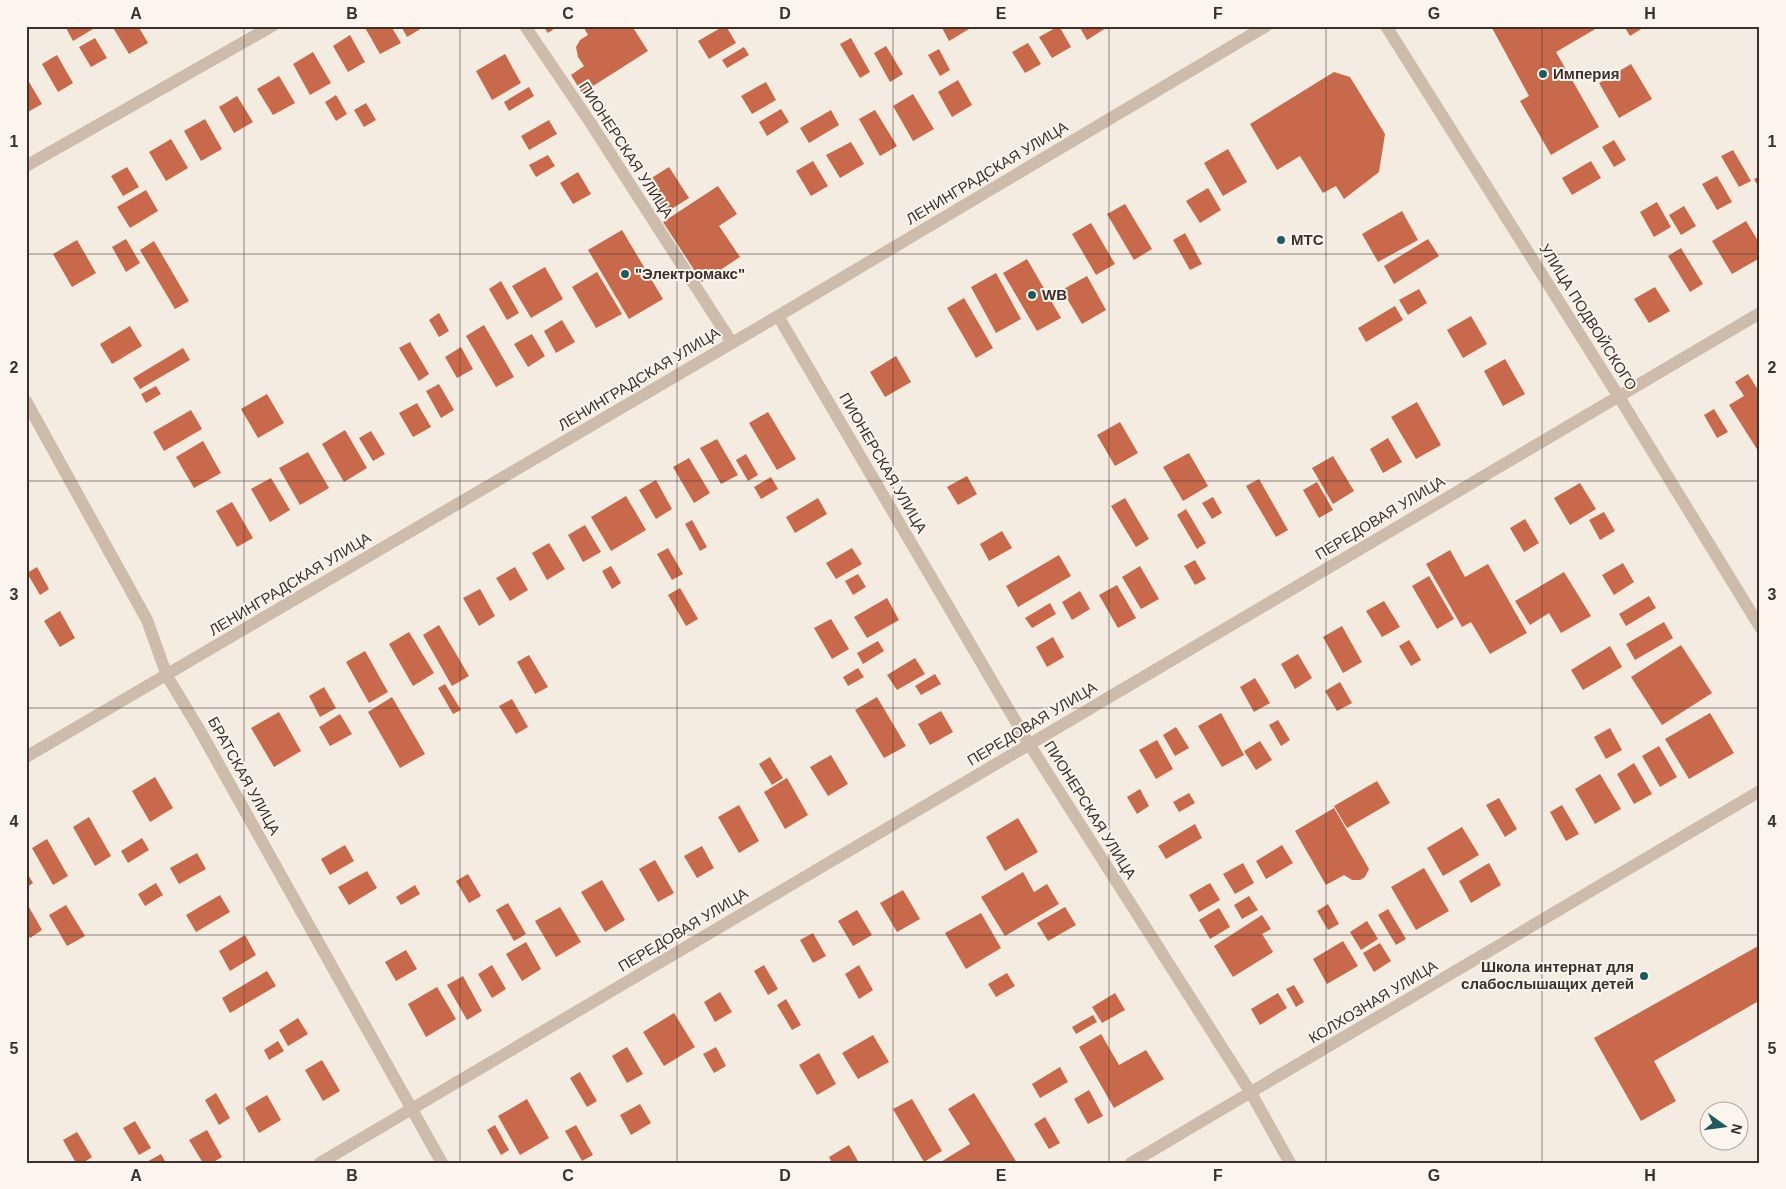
<svg xmlns="http://www.w3.org/2000/svg" width="1786" height="1189" font-family="Helvetica,sans-serif">
	<style>
		.building { fill: #c8694b }
		.lines { fill: none; stroke-linecap: round; stroke-linejoin: round }
		.minor { stroke: #cdbbac; stroke-width: 12 }
		.grid { fill: none; stroke: #3b302b; stroke-width: 1; stroke-opacity: 0.55 }
		.poi-dot { fill: #1f5a5e; stroke: #fbf5ee; stroke-width: 2 }
		.labels { text-anchor: middle; stroke-width: 4; stroke-linejoin: round; paint-order: stroke }
		.poi-label { font-size: 15px; font-weight: bold; fill: #3b302b; stroke: #fbf5ee; text-anchor: start }
		.street-label { font-size: 15px; fill: #3b302b; stroke: #fbf5ee }
		.neatline { fill: none; stroke: #3b302b; stroke-width: 2 }
		.grid-label { font-size: 16px; text-anchor: middle; font-weight: bold; fill: #3b302b }
	</style>
	<rect width="100%" height="100%" fill="#f4ebe1"/>
	<g class="building">
		<polygon points="65,26 98,26 73,41"/>
		<polygon points="112,26 138,26 148,43 129,54"/>
		<polygon points="364,26 391,26 401,43 380,54"/>
		<polygon points="401,26 421,26 422,28 407,37"/>
		<polygon points="543,26 558,26 548,33"/>
		<polygon points="583,26 632,26 648,51 582,93 571,75 584,66 578,57 576,47 580,40 588,35"/>
		<polygon points="724,26 726,26 736,43 709,59 698,41"/>
		<polygon points="941,26 968,26 969,29 949,41"/>
		<polygon points="1059,26 1071,47 1052,58 1039,37"/>
		<polygon points="1079,26 1105,26 1106,28 1087,40"/>
		<polygon points="1491,26 1596,26 1597,28 1556,52 1599,127 1551,155 1520,101 1529,96"/>
		<polygon points="1624,26 1646,26 1630,36"/>
		<polygon points="350,35 365,62 348,72 333,46"/>
		<polygon points="95,38 107,58 91,67 79,47"/>
		<polygon points="851,38 870,72 860,78 840,44"/>
		<polygon points="1028,43 1041,64 1025,73 1012,52"/>
		<polygon points="886,46 903,74 890,82 874,53"/>
		<polygon points="744,47 749,55 727,68 722,60"/>
		<polygon points="939,49 950,70 940,76 928,55"/>
		<polygon points="313,52 331,83 310,95 293,64"/>
		<polygon points="505,54 521,83 492,100 476,71"/>
		<polygon points="57,55 73,83 58,92 42,64"/>
		<polygon points="1631,64 1652,99 1619,118 1599,83"/>
		<polygon points="1334,72 1350,77 1385,134 1379,172 1344,199 1336,186 1323,193 1300,156 1277,170 1250,124"/>
		<polygon points="279,76 295,103 273,115 257,89"/>
		<polygon points="958,80 972,105 952,117 938,92"/>
		<polygon points="29,82 42,104 26,113 26,83"/>
		<polygon points="766,82 776,100 752,114 741,96"/>
		<polygon points="529,87 534,96 509,111 504,102"/>
		<polygon points="913,94 934,129 913,141 893,106"/>
		<polygon points="336,95 347,114 336,121 325,102"/>
		<polygon points="237,96 253,122 234,133 219,107"/>
		<polygon points="366,103 376,120 364,127 354,110"/>
		<polygon points="781,109 789,122 767,136 759,122"/>
		<polygon points="831,110 839,125 809,143 800,128"/>
		<polygon points="875,110 897,146 880,156 859,119"/>
		<polygon points="205,119 222,149 201,161 184,131"/>
		<polygon points="549,120 557,134 529,150 521,136"/>
		<polygon points="171,139 188,168 166,181 149,152"/>
		<polygon points="1614,140 1626,160 1614,167 1602,147"/>
		<polygon points="851,142 864,164 840,178 826,155"/>
		<polygon points="1228,149 1247,182 1223,196 1204,163"/>
		<polygon points="1733,150 1751,181 1739,187 1721,156"/>
		<polygon points="548,155 555,166 536,177 529,165"/>
		<polygon points="813,161 828,186 811,196 796,171"/>
		<polygon points="1591,161 1601,178 1572,195 1562,178"/>
		<polygon points="127,167 139,187 123,196 111,176"/>
		<polygon points="669,167 689,198 665,213 645,182"/>
		<polygon points="578,172 591,194 573,204 560,183"/>
		<polygon points="1717,176 1732,202 1717,210 1702,184"/>
		<polygon points="1760,176 1760,189 1754,179"/>
		<polygon points="718,186 737,214 719,226 740,257 702,282 663,222"/>
		<polygon points="1208,188 1221,210 1200,223 1186,201"/>
		<polygon points="146,190 158,211 130,228 117,207"/>
		<polygon points="1657,202 1671,227 1654,237 1640,212"/>
		<polygon points="1125,204 1152,249 1134,260 1107,214"/>
		<polygon points="1684,206 1696,226 1681,235 1669,215"/>
		<polygon points="1402,211 1418,240 1378,262 1362,234"/>
		<polygon points="1746,221 1760,244 1760,258 1732,274 1712,241"/>
		<polygon points="1091,223 1115,264 1096,275 1072,234"/>
		<polygon points="622,230 663,299 629,319 588,250"/>
		<polygon points="1185,233 1202,264 1190,270 1173,240"/>
		<polygon points="126,239 140,263 126,272 112,247"/>
		<polygon points="1428,239 1439,256 1394,284 1384,266"/>
		<polygon points="77,240 96,273 72,287 53,254"/>
		<polygon points="154,241 189,301 175,309 140,250"/>
		<polygon points="1681,248 1703,284 1690,292 1668,256"/>
		<polygon points="1027,259 1061,318 1037,331 1003,273"/>
		<polygon points="545,267 563,299 531,318 512,286"/>
		<polygon points="597,272 622,314 596,328 572,287"/>
		<polygon points="996,273 1021,319 996,333 971,287"/>
		<polygon points="1087,276 1106,310 1082,324 1062,290"/>
		<polygon points="501,281 519,313 507,320 489,289"/>
		<polygon points="1655,287 1670,311 1649,323 1634,299"/>
		<polygon points="1419,289 1427,303 1408,315 1399,300"/>
		<polygon points="964,298 993,348 976,358 947,308"/>
		<polygon points="1395,306 1403,320 1366,342 1358,328"/>
		<polygon points="439,313 449,331 439,337 429,320"/>
		<polygon points="1471,316 1487,344 1463,358 1447,330"/>
		<polygon points="562,320 575,342 556,353 544,331"/>
		<polygon points="484,325 514,377 496,387 466,336"/>
		<polygon points="130,326 142,346 112,364 100,344"/>
		<polygon points="532,334 545,356 528,367 514,344"/>
		<polygon points="410,342 429,374 419,381 399,348"/>
		<polygon points="461,347 473,369 457,378 445,357"/>
		<polygon points="183,348 190,360 140,389 133,378"/>
		<polygon points="896,356 911,382 885,397 870,372"/>
		<polygon points="1505,359 1525,394 1503,406 1484,371"/>
		<polygon points="1748,374 1760,393 1760,454 1729,405 1744,396 1735,382"/>
		<polygon points="439,384 454,410 441,418 426,391"/>
		<polygon points="156,386 161,394 146,403 141,394"/>
		<polygon points="267,394 284,423 258,438 241,409"/>
		<polygon points="1417,402 1441,445 1416,459 1391,417"/>
		<polygon points="417,403 431,427 413,437 399,413"/>
		<polygon points="1714,409 1728,432 1717,438 1704,415"/>
		<polygon points="191,410 202,429 164,451 153,432"/>
		<polygon points="768,412 796,459 777,470 749,423"/>
		<polygon points="1120,422 1138,453 1115,466 1097,435"/>
		<polygon points="345,430 367,468 344,482 322,444"/>
		<polygon points="371,431 385,454 373,461 359,438"/>
		<polygon points="1388,438 1402,462 1383,473 1370,449"/>
		<polygon points="717,439 738,475 721,484 700,448"/>
		<polygon points="203,441 221,473 194,488 176,457"/>
		<polygon points="308,452 329,488 300,505 279,468"/>
		<polygon points="1189,453 1208,486 1183,501 1163,467"/>
		<polygon points="746,454 758,475 748,481 736,460"/>
		<polygon points="1333,456 1354,491 1333,504 1312,468"/>
		<polygon points="689,458 710,493 694,503 673,467"/>
		<polygon points="967,476 977,494 958,505 947,487"/>
		<polygon points="771,477 778,489 761,499 754,487"/>
		<polygon points="271,478 290,510 270,522 251,489"/>
		<polygon points="1259,479 1288,530 1276,537 1246,486"/>
		<polygon points="656,480 672,509 656,519 639,490"/>
		<polygon points="1317,482 1333,510 1319,518 1303,490"/>
		<polygon points="1580,483 1596,509 1570,525 1554,498"/>
		<polygon points="626,496 646,530 611,551 591,517"/>
		<polygon points="1213,497 1222,513 1212,519 1202,503"/>
		<polygon points="818,498 827,514 795,533 786,517"/>
		<polygon points="1125,498 1149,539 1136,547 1111,506"/>
		<polygon points="232,502 253,538 237,547 216,511"/>
		<polygon points="1186,509 1206,543 1197,549 1177,515"/>
		<polygon points="1604,512 1615,531 1600,540 1589,520"/>
		<polygon points="1525,519 1539,543 1524,552 1510,528"/>
		<polygon points="692,520 707,547 700,551 685,524"/>
		<polygon points="585,525 601,552 583,562 568,535"/>
		<polygon points="1002,531 1012,548 989,561 980,544"/>
		<polygon points="549,543 565,569 547,580 532,553"/>
		<polygon points="668,548 683,574 672,580 657,554"/>
		<polygon points="852,548 862,564 836,579 826,563"/>
		<polygon points="1450,550 1465,577 1488,564 1527,633 1490,654 1471,622 1462,627 1426,564"/>
		<polygon points="1059,555 1071,576 1018,607 1006,586"/>
		<polygon points="1195,560 1206,579 1195,585 1184,566"/>
		<polygon points="1623,563 1634,582 1614,595 1602,575"/>
		<polygon points="611,566 621,583 612,589 602,571"/>
		<polygon points="1140,566 1159,599 1141,609 1122,577"/>
		<polygon points="37,567 49,589 40,595 27,573"/>
		<polygon points="515,567 528,590 510,601 496,578"/>
		<polygon points="1564,572 1591,616 1561,633 1549,613 1530,625 1515,601"/>
		<polygon points="858,574 866,587 853,595 845,581"/>
		<polygon points="1429,576 1454,619 1437,629 1412,586"/>
		<polygon points="1117,585 1136,618 1118,628 1099,595"/>
		<polygon points="680,588 698,619 686,626 668,595"/>
		<polygon points="480,589 495,616 479,626 463,598"/>
		<polygon points="1080,591 1090,609 1072,620 1062,602"/>
		<polygon points="1649,596 1656,608 1626,626 1619,614"/>
		<polygon points="887,598 899,620 867,638 854,617"/>
		<polygon points="1384,601 1400,627 1382,637 1366,611"/>
		<polygon points="1050,603 1056,614 1032,628 1025,618"/>
		<polygon points="60,611 75,638 60,647 44,621"/>
		<polygon points="831,619 849,649 832,659 814,628"/>
		<polygon points="1664,622 1673,638 1635,660 1626,644"/>
		<polygon points="439,625 469,676 452,686 423,635"/>
		<polygon points="1342,626 1362,662 1343,673 1323,637"/>
		<polygon points="409,632 434,673 413,686 389,644"/>
		<polygon points="1053,637 1064,657 1047,667 1036,647"/>
		<polygon points="1409,640 1421,660 1411,666 1399,646"/>
		<polygon points="878,641 884,651 863,664 857,653"/>
		<polygon points="1681,645 1712,693 1662,725 1631,677"/>
		<polygon points="1610,646 1622,667 1583,690 1571,670"/>
		<polygon points="365,651 388,692 369,703 346,662"/>
		<polygon points="1298,654 1312,678 1295,689 1281,664"/>
		<polygon points="529,655 548,687 535,694 517,662"/>
		<polygon points="915,658 925,674 897,690 887,675"/>
		<polygon points="858,668 864,677 848,686 843,677"/>
		<polygon points="935,674 941,684 921,695 915,686"/>
		<polygon points="1255,678 1270,703 1254,712 1240,687"/>
		<polygon points="1340,682 1352,703 1337,711 1325,691"/>
		<polygon points="445,684 461,710 453,714 438,688"/>
		<polygon points="324,687 336,708 320,717 309,696"/>
		<polygon points="392,697 425,754 400,768 368,712"/>
		<polygon points="877,697 906,746 884,758 855,710"/>
		<polygon points="512,699 528,727 516,734 499,706"/>
		<polygon points="941,711 953,732 930,745 918,724"/>
		<polygon points="279,712 301,751 274,767 251,728"/>
		<polygon points="1221,713 1244,755 1222,767 1198,726"/>
		<polygon points="1710,713 1734,753 1689,779 1665,739"/>
		<polygon points="340,714 352,734 330,746 319,727"/>
		<polygon points="1278,720 1290,740 1281,746 1269,725"/>
		<polygon points="1176,727 1189,748 1175,756 1163,735"/>
		<polygon points="1610,728 1622,750 1606,759 1594,737"/>
		<polygon points="1157,740 1173,769 1156,779 1139,750"/>
		<polygon points="1260,741 1272,760 1256,770 1244,751"/>
		<polygon points="1659,746 1677,777 1660,787 1642,756"/>
		<polygon points="831,755 848,784 828,796 810,767"/>
		<polygon points="770,757 783,778 772,785 759,764"/>
		<polygon points="1634,763 1652,794 1634,804 1617,774"/>
		<polygon points="1600,774 1621,809 1595,824 1575,789"/>
		<polygon points="155,777 173,808 150,822 132,791"/>
		<polygon points="787,778 808,815 785,829 764,792"/>
		<polygon points="1377,781 1390,803 1347,828 1334,806"/>
		<polygon points="1140,789 1149,806 1137,814 1127,797"/>
		<polygon points="1189,793 1195,803 1179,812 1173,802"/>
		<polygon points="1499,798 1517,829 1505,837 1486,805"/>
		<polygon points="739,805 759,841 739,853 718,817"/>
		<polygon points="1562,805 1579,834 1566,841 1550,812"/>
		<polygon points="1334,808 1369,869 1365,877 1360,880 1352,880 1344,875 1326,885 1295,831"/>
		<polygon points="89,817 111,856 95,866 73,827"/>
		<polygon points="1018,818 1038,852 1005,871 986,837"/>
		<polygon points="1195,824 1202,838 1166,859 1158,846"/>
		<polygon points="1462,827 1479,855 1443,876 1427,848"/>
		<polygon points="142,838 149,850 128,863 121,851"/>
		<polygon points="47,839 68,876 53,885 32,848"/>
		<polygon points="345,845 354,861 330,875 321,859"/>
		<polygon points="1282,845 1293,863 1266,879 1256,861"/>
		<polygon points="702,846 714,868 697,878 684,856"/>
		<polygon points="197,853 206,869 179,884 170,868"/>
		<polygon points="655,860 674,893 658,902 639,869"/>
		<polygon points="1243,863 1254,883 1235,894 1223,874"/>
		<polygon points="1489,863 1501,885 1471,903 1459,881"/>
		<polygon points="1424,868 1449,911 1416,930 1391,887"/>
		<polygon points="26,871 33,883 26,888"/>
		<polygon points="367,871 377,888 349,905 338,887"/>
		<polygon points="1023,872 1034,892 1047,884 1059,904 1005,936 981,897"/>
		<polygon points="468,874 481,896 469,903 456,881"/>
		<polygon points="602,880 625,920 605,932 581,892"/>
		<polygon points="156,883 163,895 145,906 138,894"/>
		<polygon points="1210,883 1220,900 1199,912 1189,895"/>
		<polygon points="415,885 420,894 401,905 396,897"/>
		<polygon points="903,890 920,919 897,932 880,903"/>
		<polygon points="220,895 230,912 196,932 186,915"/>
		<polygon points="1249,896 1258,910 1242,919 1234,905"/>
		<polygon points="26,902 42,930 30,938 26,931"/>
		<polygon points="508,903 526,934 514,941 496,910"/>
		<polygon points="1328,904 1339,924 1328,930 1317,911"/>
		<polygon points="66,905 85,936 67,946 49,915"/>
		<polygon points="560,907 581,942 556,957 535,921"/>
		<polygon points="1065,907 1076,925 1048,941 1037,923"/>
		<polygon points="1219,908 1230,927 1210,939 1199,920"/>
		<polygon points="1388,909 1406,939 1396,945 1378,915"/>
		<polygon points="857,910 872,935 853,946 838,921"/>
		<polygon points="981,913 1001,948 966,969 945,933"/>
		<polygon points="1262,915 1271,929 1262,934 1273,952 1233,977 1214,946"/>
		<polygon points="1367,921 1378,939 1361,950 1350,932"/>
		<polygon points="813,933 826,956 813,963 800,940"/>
		<polygon points="245,935 256,955 230,971 219,951"/>
		<polygon points="1343,941 1358,966 1327,984 1313,959"/>
		<polygon points="526,942 541,969 522,981 506,954"/>
		<polygon points="1380,943 1391,961 1374,972 1363,953"/>
		<polygon points="1760,945 1760,1007 1757,1002 1654,1061 1676,1101 1641,1121 1594,1038"/>
		<polygon points="406,950 417,969 396,981 385,962"/>
		<polygon points="492,965 506,989 492,998 478,974"/>
		<polygon points="764,965 778,989 768,995 754,971"/>
		<polygon points="859,965 873,990 859,999 845,974"/>
		<polygon points="267,971 276,986 230,1013 222,998"/>
		<polygon points="1007,973 1015,986 996,997 988,984"/>
		<polygon points="463,976 482,1011 467,1020 447,985"/>
		<polygon points="1294,985 1304,1002 1296,1007 1286,989"/>
		<polygon points="437,987 456,1019 426,1037 408,1004"/>
		<polygon points="720,992 732,1012 715,1022 704,1002"/>
		<polygon points="1115,993 1125,1010 1102,1023 1092,1007"/>
		<polygon points="1278,993 1287,1008 1260,1025 1251,1009"/>
		<polygon points="786,999 801,1025 792,1030 777,1005"/>
		<polygon points="674,1013 695,1047 664,1066 643,1032"/>
		<polygon points="1093,1015 1097,1022 1076,1034 1072,1027"/>
		<polygon points="298,1018 308,1034 288,1046 279,1030"/>
		<polygon points="1101,1034 1119,1065 1146,1050 1164,1079 1114,1108 1079,1047"/>
		<polygon points="873,1035 889,1062 858,1079 842,1053"/>
		<polygon points="278,1041 284,1051 269,1060 264,1050"/>
		<polygon points="627,1047 643,1074 627,1083 612,1056"/>
		<polygon points="716,1047 726,1066 714,1073 703,1054"/>
		<polygon points="819,1053 836,1084 817,1095 799,1065"/>
		<polygon points="322,1060 340,1091 323,1101 305,1070"/>
		<polygon points="1060,1067 1068,1082 1040,1098 1032,1084"/>
		<polygon points="580,1072 597,1101 587,1107 570,1078"/>
		<polygon points="1089,1090 1103,1116 1088,1124 1074,1099"/>
		<polygon points="216,1093 230,1118 219,1125 205,1100"/>
		<polygon points="974,1093 1017,1163 939,1163 970,1144 948,1109"/>
		<polygon points="267,1095 281,1120 259,1133 245,1108"/>
		<polygon points="527,1099 549,1138 520,1155 498,1116"/>
		<polygon points="912,1099 942,1151 924,1162 893,1109"/>
		<polygon points="640,1104 651,1123 631,1135 620,1115"/>
		<polygon points="1045,1117 1060,1143 1049,1149 1034,1124"/>
		<polygon points="135,1121 151,1148 139,1155 123,1128"/>
		<polygon points="495,1125 509,1150 501,1155 487,1130"/>
		<polygon points="576,1125 593,1155 582,1161 565,1131"/>
		<polygon points="207,1130 222,1157 212,1163 203,1163 189,1140"/>
		<polygon points="77,1132 92,1157 83,1163 76,1163 63,1140"/>
		<polygon points="849,1145 859,1163 832,1163 829,1157"/>
		<polygon points="161,1154 166,1163 145,1163"/>
	</g>
	<g class="lines">
		<g class="minor">
			<polyline points="525,26 590,122 732,343"/>
			<polyline points="1386,26 1619,397 1760,627"/>
			<polyline points="26,166 272,26"/>
			<polyline points="778,316 1029,744 1251,1093 1290,1163"/>
			<polyline points="26,401 147,620 167,676 199,729 442,1163"/>
			<polyline points="26,757 778,316 1266,26"/>
			<polyline points="320,1163 1760,313"/>
			<polyline points="1131,1163 1760,791"/>
		</g>
	</g>
	<path class="grid" d="M244,26v1137M460,26v1137M677,26v1137M893,26v1137M1109,26v1137M1326,26v1137M1542,26v1137M26,254h1734M26,481h1734M26,708h1734M26,935h1734"/>
	<g class="poi-dot">
		<circle cx="1543" cy="74" r="5"/>
		<circle cx="1281" cy="240" r="5"/>
		<circle cx="625" cy="274" r="5"/>
		<circle cx="1032" cy="295" r="5"/>
		<circle cx="1644" cy="976" r="5"/>
	</g>
	<g class="labels">
		<g class="poi-label">
			<text x="1553" y="79">Империя</text>
			<text x="1291" y="245">МТС</text>
			<text x="635" y="279">"Электромакс"</text>
			<text x="1042" y="300">WB</text>
			<text x="1634" y="972" text-anchor="end">Школа интернат для<tspan x="1634" dy="17">слабослышащих детей</tspan></text>
		</g>
		<g class="street-label">
			<text transform="translate(626 150) rotate(57)" y="5">ПИОНЕРСКАЯ УЛИЦА</text>
			<text transform="translate(987 173) rotate(-31)" y="5">ЛЕНИНГРАДСКАЯ УЛИЦА</text>
			<text transform="translate(1588 317) rotate(58)" y="5">УЛИЦА ПОДВОЙСКОГО</text>
			<text transform="translate(639 379) rotate(-31)" y="5">ЛЕНИНГРАДСКАЯ УЛИЦА</text>
			<text transform="translate(883 463) rotate(60)" y="5">ПИОНЕРСКАЯ УЛИЦА</text>
			<text transform="translate(1380 518) rotate(-31)" y="5">ПЕРЕДОВАЯ УЛИЦА</text>
			<text transform="translate(290 584) rotate(-31)" y="5">ЛЕНИНГРАДСКАЯ УЛИЦА</text>
			<text transform="translate(1032 724) rotate(-31)" y="5">ПЕРЕДОВАЯ УЛИЦА</text>
			<text transform="translate(244 776) rotate(61)" y="5">БРАТСКАЯ УЛИЦА</text>
			<text transform="translate(1090 810) rotate(58)" y="5">ПИОНЕРСКАЯ УЛИЦА</text>
			<text transform="translate(683 930) rotate(-31)" y="5">ПЕРЕДОВАЯ УЛИЦА</text>
			<text transform="translate(1373 1002) rotate(-31)" y="5">КОЛХОЗНАЯ УЛИЦА</text>
		</g>
	</g>
	<rect width="1786" height="1189" fill="none" stroke="#fbf5ee" stroke-width="55"/>
	<g transform="translate(1724 1126) rotate(104)"><circle r="24" fill="#fbf5ee" stroke="#aea6a0"/>
	<path d="M0-4L9 19L0 12L-9 19Z" fill="#1f5a5e"/>
	<text y="-8" font-size="14" font-weight="bold" text-anchor="middle" fill="#3b302b">N</text>
	</g>
	<rect x="28" y="28" width="1730" height="1134" class="neatline"/>
	<g class="grid-label">
		<text x="136" y="19">A</text>
		<text x="352" y="19">B</text>
		<text x="568" y="19">C</text>
		<text x="785" y="19">D</text>
		<text x="1001" y="19">E</text>
		<text x="1218" y="19">F</text>
		<text x="1434" y="19">G</text>
		<text x="1650" y="19">H</text>
		<text x="14" y="147">1</text>
		<text x="1772" y="147">1</text>
		<text x="14" y="373">2</text>
		<text x="1772" y="373">2</text>
		<text x="14" y="600">3</text>
		<text x="1772" y="600">3</text>
		<text x="14" y="827">4</text>
		<text x="1772" y="827">4</text>
		<text x="14" y="1054">5</text>
		<text x="1772" y="1054">5</text>
		<text x="136" y="1181">A</text>
		<text x="352" y="1181">B</text>
		<text x="568" y="1181">C</text>
		<text x="785" y="1181">D</text>
		<text x="1001" y="1181">E</text>
		<text x="1218" y="1181">F</text>
		<text x="1434" y="1181">G</text>
		<text x="1650" y="1181">H</text>
	</g>
</svg>
